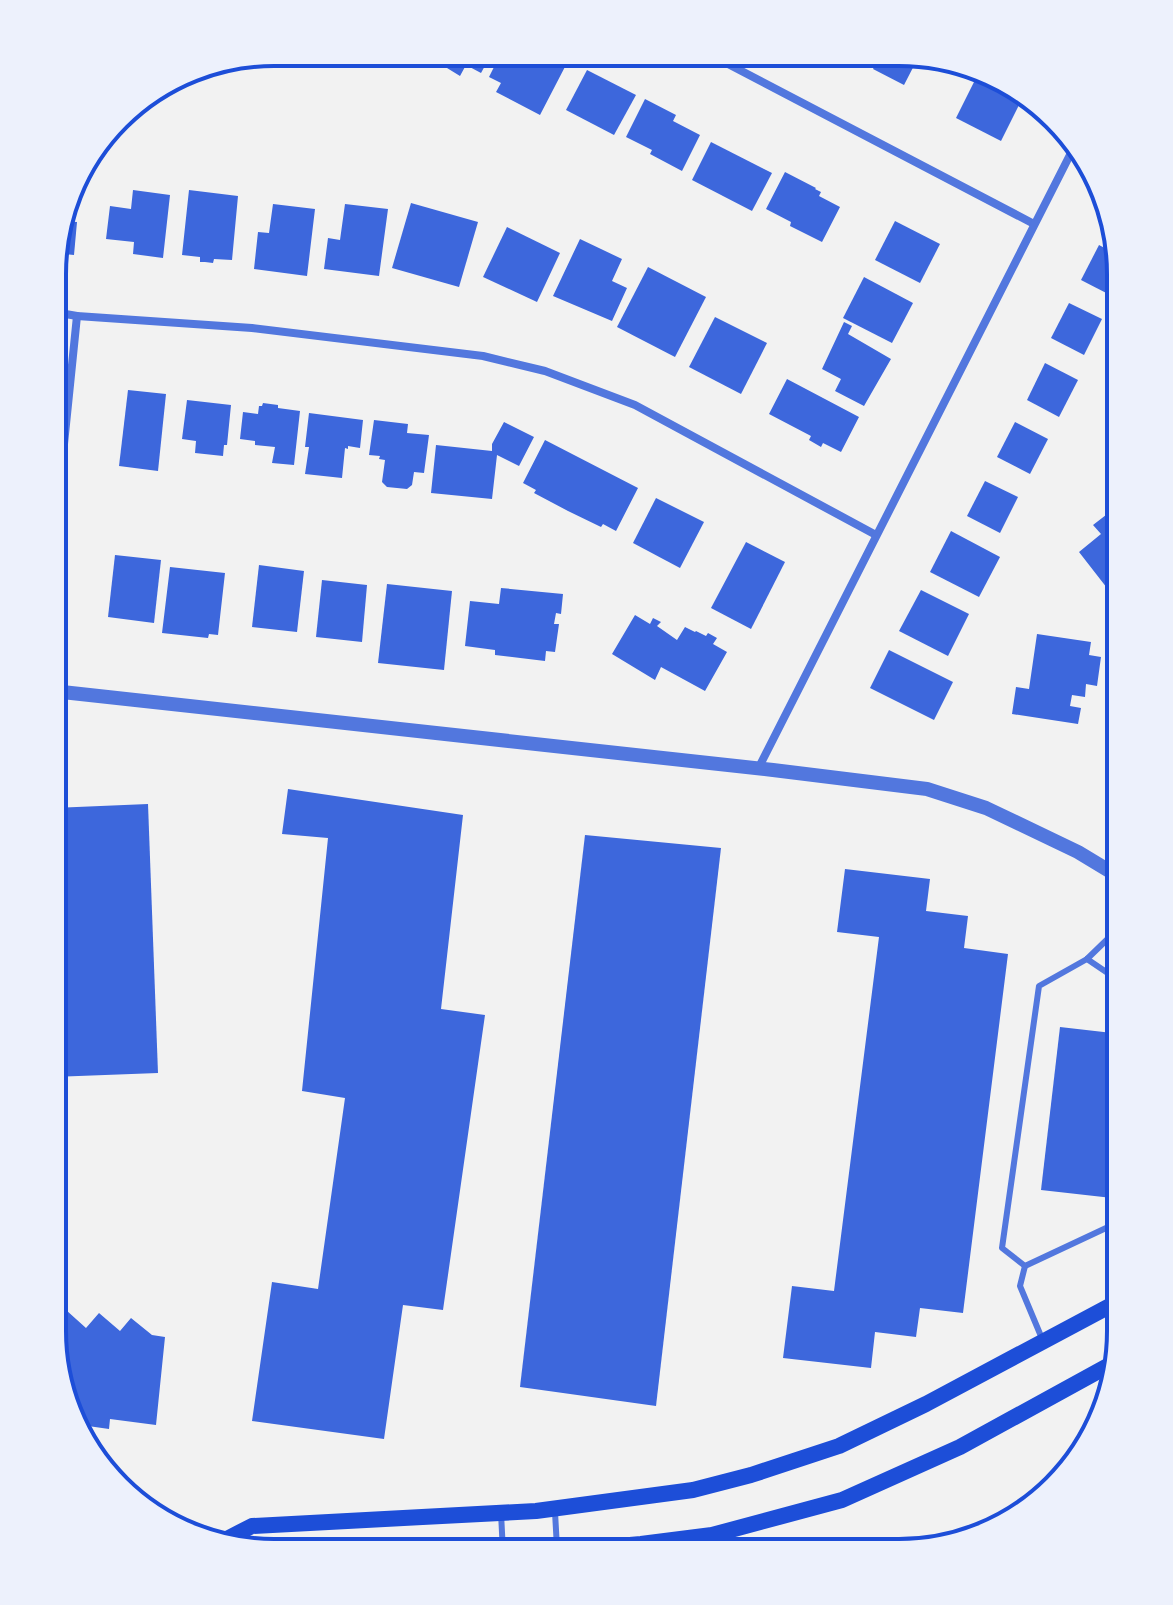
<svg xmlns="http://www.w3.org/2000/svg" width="1173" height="1605" font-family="'Source Sans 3',sans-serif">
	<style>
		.building { fill: #3d67dc }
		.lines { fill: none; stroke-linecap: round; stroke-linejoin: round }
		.service { stroke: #5277de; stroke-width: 6 }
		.minor { stroke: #5277de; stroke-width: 8 }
		.tertiary { stroke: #5277de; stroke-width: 14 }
		.secondary { stroke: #1d4ed8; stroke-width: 16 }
		.rim { fill: none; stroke: #1d4ed8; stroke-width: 4 }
	</style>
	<rect width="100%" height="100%" fill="#f2f2f2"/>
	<g class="building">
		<polygon points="439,52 492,53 481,73 466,65 460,76 447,68 452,59"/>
		<polygon points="501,53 553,53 568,61 540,115 496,92 501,83 489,77"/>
		<polygon points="857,54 920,54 904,85 873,69 876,63"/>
		<polygon points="587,70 636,95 614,135 566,110"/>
		<polygon points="975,80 1020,103 1001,141 956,118"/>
		<polygon points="645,99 676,115 673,121 700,135 682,171 650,154 652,150 626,137"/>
		<polygon points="711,142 772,173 752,211 692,180"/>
		<polygon points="79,171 83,174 74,192 72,192"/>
		<polygon points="785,172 816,188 815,189 821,192 819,196 840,207 822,242 790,226 791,222 766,209"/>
		<polygon points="133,190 170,195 163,258 133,254 134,242 106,239 110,206 131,209"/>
		<polygon points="189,190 238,196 232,260 214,259 213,263 205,262 200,262 200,257 182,255"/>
		<polygon points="411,203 478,222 459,287 392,268"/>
		<polygon points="273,204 315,209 307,276 254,269 258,232 269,233"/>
		<polygon points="345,204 388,209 379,276 324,269 328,238 340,240"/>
		<polygon points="62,221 77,222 74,255 54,253 54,245"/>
		<polygon points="895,221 940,244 920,283 875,260"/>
		<polygon points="507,227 560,253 537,302 483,277"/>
		<polygon points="580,239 622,259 612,281 627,288 612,321 553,296"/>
		<polygon points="1099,245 1116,254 1121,274 1121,283 1114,297 1081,280"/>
		<polygon points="648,267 706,297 675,357 617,327"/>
		<polygon points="864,277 913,303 892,343 843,318"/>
		<polygon points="1069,303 1102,319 1084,355 1051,338"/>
		<polygon points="715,317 767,343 741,394 689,367"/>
		<polygon points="844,322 852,326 848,334 891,359 864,406 835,391 841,379 822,369"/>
		<polygon points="1045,363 1078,380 1059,417 1027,400"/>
		<polygon points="787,379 859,417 841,452 823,443 821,447 809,440 811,436 769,414"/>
		<polygon points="128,390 166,394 158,471 119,466"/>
		<polygon points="187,400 231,405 227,445 224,445 223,456 195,453 196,441 182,439"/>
		<polygon points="263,403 278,405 278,408 300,411 294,465 272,463 275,447 255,445 255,441 240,439 243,412 258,414 259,406 262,406"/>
		<polygon points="309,413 363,420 360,448 348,446 348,449 345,448 342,478 305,474 309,447 305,447"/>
		<polygon points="374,420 408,424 407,433 429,435 424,473 414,472 412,485 407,489 387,487 382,482 385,460 379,459 380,456 369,455"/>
		<polygon points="504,422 534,437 519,466 497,455 492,499 431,493 436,445 492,451 492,444"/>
		<polygon points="1015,422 1048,439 1030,474 997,457"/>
		<polygon points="545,440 638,488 616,531 603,524 601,527 568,511 534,493 536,490 523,483"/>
		<polygon points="985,481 1018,497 1000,533 967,516"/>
		<polygon points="1121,487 1121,606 1079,552 1101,534 1093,525 1115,508 1107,498"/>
		<polygon points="656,498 704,522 680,568 633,543"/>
		<polygon points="951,531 1000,557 979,597 930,572"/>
		<polygon points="746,542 785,562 751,629 711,608"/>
		<polygon points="115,555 161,560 154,623 108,617"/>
		<polygon points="259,565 304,571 297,632 252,627"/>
		<polygon points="170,567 225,573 218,635 209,634 208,638 162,633"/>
		<polygon points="322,580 367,585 362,642 316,637"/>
		<polygon points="387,584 452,591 444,670 378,663"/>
		<polygon points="501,588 563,594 561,614 556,613 554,624 559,624 555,652 546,651 545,661 495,655 495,650 465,646 470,601 499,604"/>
		<polygon points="921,590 969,614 948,656 899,631"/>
		<polygon points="635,615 650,624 653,618 661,622 657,626 677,640 685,627 695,632 696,631 706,636 708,633 717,638 713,644 727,652 705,691 661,667 655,680 612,654"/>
		<polygon points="1037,634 1091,642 1089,655 1101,657 1097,686 1086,684 1085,697 1072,695 1070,706 1081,708 1078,724 1012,714 1016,687 1029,689"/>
		<polygon points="889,650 953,682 934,720 870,688"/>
		<polygon points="288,789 463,815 441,1009 485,1015 443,1310 403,1305 384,1439 252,1421 272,1282 318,1289 345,1098 302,1091 328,838 282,834"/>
		<polygon points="148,804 158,1073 52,1077 53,808"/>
		<polygon points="585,835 721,848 656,1406 520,1387"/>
		<polygon points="845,869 930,879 926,911 968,916 964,948 1008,954 963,1313 920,1308 916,1337 875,1332 871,1368 783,1358 792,1286 834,1291 879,937 837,932"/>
		<polygon points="1060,1027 1121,1034 1121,1199 1041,1190"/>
		<polygon points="66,1310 86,1328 99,1313 120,1331 131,1318 152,1335 165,1337 156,1425 110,1419 109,1429 74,1424 52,1331 52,1321 54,1323"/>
	</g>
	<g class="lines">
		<g class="service">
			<polyline points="1087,959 1121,982"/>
			<polyline points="1121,1221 1025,1266 1002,1248 1039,986 1087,959 1121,926"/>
			<polyline points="1025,1266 1020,1286 1043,1341"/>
			<polyline points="555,1512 557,1548"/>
			<polyline points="501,1513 503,1552"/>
		</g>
		<g class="minor">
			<polyline points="707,53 1034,224"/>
			<polyline points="54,312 77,316 252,328 483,356 545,371 635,405 876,535"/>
			<polyline points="53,552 77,316"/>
			<polyline points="758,769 1074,147"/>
		</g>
		<polyline class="tertiary" points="53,691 773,770 927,789 986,808 1078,852 1121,878"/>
		<g class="secondary">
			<polyline points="221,1542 252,1526 536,1511 693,1490 751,1475 839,1446 926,1404 1121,1300"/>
			<polyline points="551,1552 641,1544 712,1535 842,1500 960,1447 1115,1362"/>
		</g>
	</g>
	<path d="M0 0H1173V1605H0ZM274 66H899A208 208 0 0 1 1107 274V1331A208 208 0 0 1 899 1539H274A208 208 0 0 1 66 1331V274A208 208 0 0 1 274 66Z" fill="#edf1fc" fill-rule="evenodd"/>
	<path class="rim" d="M274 66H899A208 208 0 0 1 1107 274V1331A208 208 0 0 1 899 1539H274A208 208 0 0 1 66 1331V274A208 208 0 0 1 274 66Z"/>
</svg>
